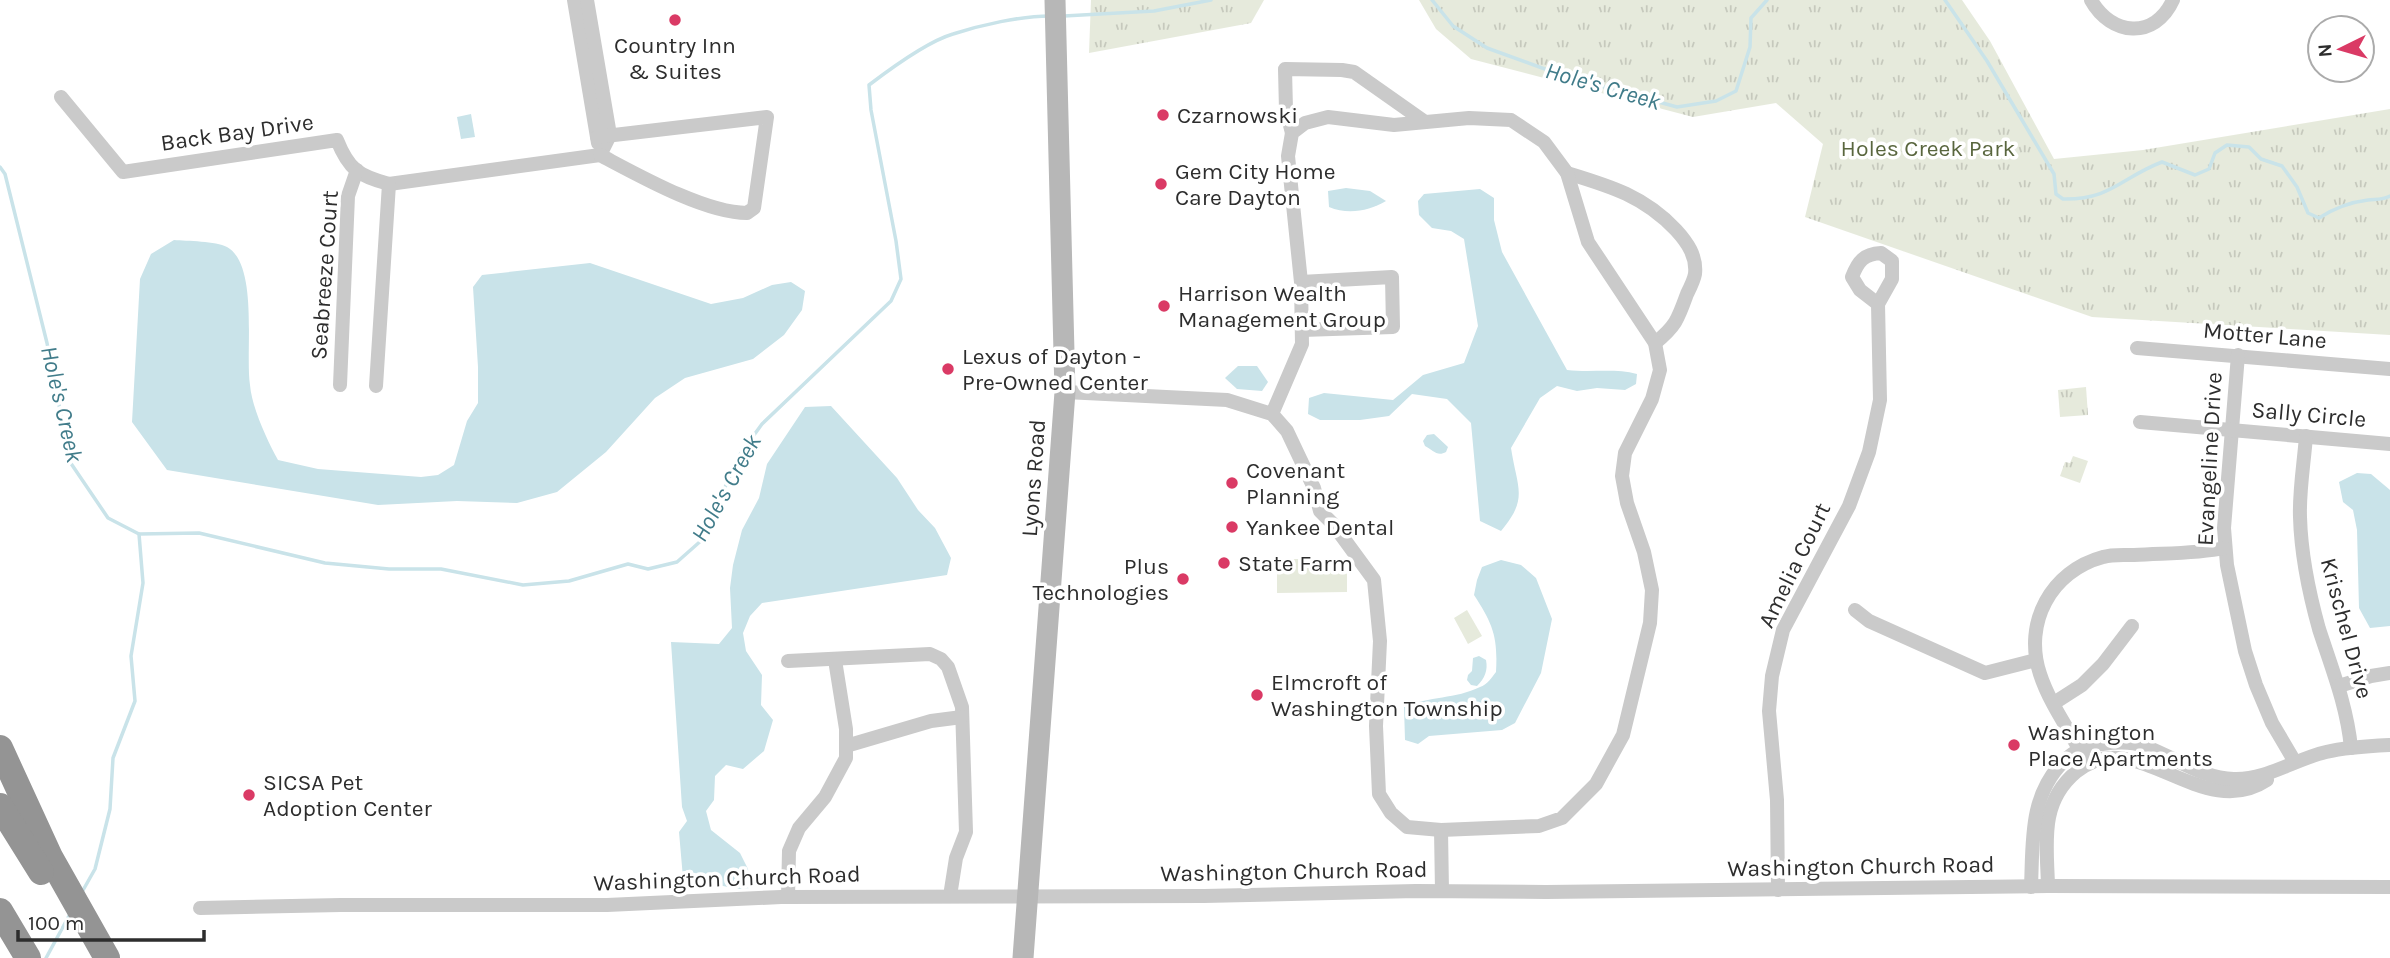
<svg xmlns="http://www.w3.org/2000/svg" width="2390" height="958" font-family="Karla,sans-serif">
	<style>
		.grass { fill: #e6eadc }
		.park { fill: url(#park-tufts) }
		.water { fill: #c9e3e9 }
		.lines { fill: none; stroke-linecap: round; stroke-linejoin: round }
		.stream { stroke: #c9e3e9; stroke-width: 3.5 }
		.street { stroke: #cacaca; stroke-width: 14 }
		.secondary { stroke: #b7b7b7; stroke-width: 21 }
		.highway { stroke: #949494; stroke-width: 26 }
		.poi-dot { fill: #da3a65; stroke: #fff; stroke-width: 2.5 }
		.labels { text-anchor: middle; stroke-width: 7; stroke-linejoin: round; paint-order: stroke }
		.poi-label { font-size: 23px; fill: #2d2d2d; stroke: #fff; text-anchor: start }
		.street-label { font-size: 23px; fill: #2d2d2d; stroke: #fff }
		.park-label { font-size: 23px; fill: #59663e; stroke: #fff }
		.water-label { font-size: 24px; font-style: italic; fill: #417c8a; stroke: #fff }
	</style>
	<defs>
		<pattern id="park-tufts" width="24" height="20" patternUnits="userSpaceOnUse" patternTransform="scale(1.75)"><rect width="24" height="20" fill="#e6eadc"/><path d="M3 7l-1-3M5 7V3M7 7l1-3M15 17l-1-3M17 17v-4M19 17l1-3" fill="none" stroke="#c6c9bd"/></pattern>
	</defs>
	<rect width="100%" height="100%" fill="#fff"/>
	<g class="grass">
		<polygon points="1277,559 1347,559 1347,592 1277,593"/>
		<polygon points="1467,610 1482,636 1468,644 1454,618"/>
	</g>
	<g class="park">
		<polygon points="1091,0 1264,0 1251,23 1089,53"/>
		<polygon points="1419,0 1962,0 1990,41 2054,159 2143,150 2390,109 2390,335 2092,317 1805,217 1823,144 1776,103 1693,117 1471,59 1436,29"/>
		<polygon points="2086,387 2088,415 2060,417 2058,390"/>
		<polygon points="2073,456 2088,461 2080,483 2060,476 2065,462 2070,463"/>
	</g>
	<g class="water">
		<polygon points="471,114 475,137 461,139 457,117"/>
		<path d="M1346,188l24,3 16,10c-17,10 -38,14 -57,6l-1,-16z"/>
		<path d="M1480,189l14,9v22l8,32 65,118c24,3 47,-2 70,4l-1,10 -11,6 -28,-2 -20,3 -20,-5 -17,12 -29,50c6,40 18,50 -10,83l-21,-10 -9,-98 -24,-24 -35,-5 -23,22 -29,4h-40l-12,-6 1,-16 15,-5 69,7 30,-25 41,-12 14,-37 -14,-87 -13,-8 -19,-3 -13,-13 -1,-14 6,-7z"/>
		<path d="M174,240c13,1 42,1 53,7 32,18 18,105 23,138 2,23 17,55 28,75l40,9 103,8 17,-2 16,-10 13,-44 11,-18v-36l-5,-80 9,-12 108,-12 121,41 32,-6 29,-13 19,-3 14,9 -3,19 -18,25 -31,24 -68,19 -30,20 -49,54 -49,40 -40,11 -60,-2 -79,4 -211,-35 -35,-48 8,-143 11,-25z"/>
		<polygon points="1238,366 1257,366 1268,382 1262,391 1237,389 1225,378"/>
		<polygon points="805,407 831,406 897,478 918,510 935,528 951,558 947,575 762,603 750,616 743,633 746,651 762,675 761,705 773,720 764,751 743,769 726,765 715,776 714,800 706,811 711,830 740,853 748,869 750,888 738,889 683,878 679,832 687,821 682,807 671,642 719,644 732,628 730,588 733,565 742,530 759,498 767,464"/>
		<path d="M1434,434l14,13 -2,5c-9,5 -13,-2 -21,-6l-2,-5 4,-6z"/>
		<polygon points="2357,473 2371,474 2390,490 2390,626 2370,628 2359,608 2357,530 2353,510 2343,502 2339,482"/>
		<path d="M1501,560l20,5 15,13 16,41 -11,54 -26,50 -13,7 -73,6 -11,8 -13,-4 -1,-33c25,-11 52,-8 76,-20 7,-2 12,-10 16,-15 2,-35 -3,-48 -22,-77l3,-15 5,-13z"/>
		<path d="M1479,656l7,4c2,10 -1,18 -9,26l-6,-1 -4,-5 1,-5 4,-4 1,-13z"/>
	</g>
	<g class="lines">
		<g class="stream">
			<polyline points="1432,0 1453,26 1487,48 1564,76 1677,107 1716,101 1736,91 1750,47 1751,18 1767,0"/>
			<path d="M1945,0l42,61 67,113 2,20 7,5c48,1 59,-22 99,-37l33,13 14,-6 6,-16 12,-8 22,2 12,12 21,7 15,21 11,26 11,5c14,-9 32,-16 49,-18 8,-1 14,0 22,-4"/>
			<polyline points="1064,16 1154,11 1211,0"/>
			<path d="M0,167l5,7 42,169 23,119 38,56 31,16 60,-1 126,30 64,6h52l82,16 46,-4 59,-17 20,5 29,-7 26,-23 35,-82 24,-33 129,-123 10,-22 -5,-38 -25,-131 -2,-25c21,-16 60,-44 84,-51 28,-9 67,-18 97,-18"/>
			<polyline points="82,892 95,869 110,809 113,758 135,701 131,656 143,583 139,534"/>
			<polyline points="46,958 70,914"/>
		</g>
		<g class="street">
			<polyline points="574,0 598,143"/>
			<polyline points="587,0 610,135 600,155"/>
			<path d="M2091,0c20,36 64,40 82,0"/>
			<path d="M61,97l62,75 214,-32c12,30 22,36 52,44l211,-29"/>
			<polyline points="1292,133 1286,110 1285,69 1342,70 1354,72 1425,122"/>
			<path d="M597,137l170,-20 -13,91 -7,5c-42,0 -109,-38 -147,-58"/>
			<path d="M1567,173c43,13 77,23 109,57 11,12 21,26 19,44 -1,6 -5,14 -8,20 -9,25 -11,32 -32,49"/>
			<polyline points="1301,282 1392,277 1393,327 1302,330"/>
			<polyline points="2137,348 2390,369"/>
			<polyline points="2238,355 2224,528 2227,565 2245,651 2256,685 2272,723 2295,762"/>
			<polyline points="340,385 348,196 357,170"/>
			<polyline points="376,386 389,184"/>
			<polyline points="1065,392 1227,400 1272,414 1287,431 1314,488 1320,511 1333,524 1374,580 1380,641 1376,726 1379,794 1391,813 1407,827 1441,830 1539,826 1562,818 1596,784 1623,735 1650,623 1652,590 1644,552 1627,503 1622,476 1625,453 1652,399 1660,370 1655,343 1588,242 1567,173 1544,142 1511,120 1469,118 1394,125 1328,117 1305,123 1292,133 1288,156 1301,282 1302,344 1272,414"/>
			<polyline points="2140,422 2390,444"/>
			<path d="M2306,436c-2,27 -7,55 -6,81 1,37 9,76 19,112 13,40 28,77 32,119"/>
			<polyline points="1855,610 1869,621 1985,673 2036,660"/>
			<polyline points="788,661 930,654 941,659 948,667 962,707 966,832 956,858 950,896"/>
			<polyline points="2339,686 2371,676 2390,673"/>
			<polyline points="2054,703 2082,685 2103,664 2132,626"/>
			<polyline points="846,746 931,721 962,717"/>
			<path d="M2087,763c-15,-29 -37,-58 -47,-89 -17,-51 11,-103 63,-117 9,-3 21,-2 31,-2 31,-2 61,-1 91,-7"/>
			<polyline points="1441,830 1442,891"/>
			<path d="M2048,886c-1,-42 -9,-83 28,-114 59,-50 125,52 191,8"/>
			<path d="M2031,887c2,-45 -2,-92 33,-126 10,-10 23,-16 38,-17 14,-2 29,-3 42,2 29,10 59,33 90,33 33,1 61,-20 92,-27 21,-5 43,-6 64,-7"/>
			<path d="M1778,890l-1,-90 -8,-89 3,-35 11,-46 66,-124 20,-54 11,-52 -2,-96 14,-25v-18l-11,-8c-17,1 -23,8 -29,24l8,13 18,14"/>
			<polyline points="788,897 789,851 799,828 825,797 846,758 846,729 835,660"/>
			<polyline points="200,908 341,905 607,905 781,897 1204,896 1416,891 1546,892 2048,886 2390,887"/>
		</g>
		<polyline class="secondary" points="1023,958 1065,392 1055,0"/>
		<g class="highway">
			<polyline points="0,748 50,857 107,958"/>
			<polyline points="0,806 41,872"/>
			<polyline points="0,911 28,958"/>
		</g>
	</g>
	<g class="poi-dot">
		<circle cx="675" cy="20" r="7"/>
		<circle cx="1163" cy="115" r="7"/>
		<circle cx="1161" cy="184" r="7"/>
		<circle cx="1164" cy="306" r="7"/>
		<circle cx="948" cy="369" r="7"/>
		<circle cx="1232" cy="483" r="7"/>
		<circle cx="1232" cy="527" r="7"/>
		<circle cx="1224" cy="563" r="7"/>
		<circle cx="1183" cy="579" r="7"/>
		<circle cx="1257" cy="695" r="7"/>
		<circle cx="2014" cy="745" r="7"/>
		<circle cx="249" cy="795" r="7"/>
	</g>
	<g class="labels">
		<g class="poi-label">
			<text x="675" y="53" text-anchor="middle">Country Inn<tspan x="675" dy="26">&amp; Suites</tspan></text>
			<text x="1177" y="123">Czarnowski</text>
			<text x="1175" y="179">Gem City Home<tspan x="1175" dy="26">Care Dayton</tspan></text>
			<text x="1178" y="301">Harrison Wealth<tspan x="1178" dy="26">Management Group</tspan></text>
			<text x="962" y="364">Lexus of Dayton -<tspan x="962" dy="26">Pre-Owned Center</tspan></text>
			<text x="1246" y="478">Covenant<tspan x="1246" dy="26">Planning</tspan></text>
			<text x="1246" y="535">Yankee Dental</text>
			<text x="1238" y="571">State Farm</text>
			<text x="1169" y="574" text-anchor="end">Plus<tspan x="1169" dy="26">Technologies</tspan></text>
			<text x="1271" y="690">Elmcroft of<tspan x="1271" dy="26">Washington Township</tspan></text>
			<text x="2028" y="740">Washington<tspan x="2028" dy="26">Place Apartments</tspan></text>
			<text x="263" y="790">SICSA Pet<tspan x="263" dy="26">Adoption Center</tspan></text>
		</g>
		<g class="street-label">
			<text transform="translate(237 132) rotate(-8)" y="8">Back Bay Drive</text>
			<text transform="translate(324 275) rotate(-86)" y="8">Seabreeze Court</text>
			<text transform="translate(2265 335) rotate(5)" y="8">Motter Lane</text>
			<text transform="translate(2309 414) rotate(5)" y="8">Sally Circle</text>
			<text transform="translate(2209 459) rotate(-87)" y="8">Evangeline Drive</text>
			<text transform="translate(1033 478) rotate(-86)" y="8">Lyons Road</text>
			<text transform="translate(1794 565) rotate(-64)" y="8">Amelia Court</text>
			<text transform="translate(2347 628) rotate(75)" y="8">Krischel Drive</text>
			<text transform="translate(1861 866) rotate(-1)" y="8">Washington Church Road</text>
			<text transform="translate(1294 871) rotate(-1)" y="8">Washington Church Road</text>
			<text transform="translate(727 878) rotate(-2)" y="8">Washington Church Road</text>
		</g>
		<g class="park-label">
			<text x="1928" y="156">Holes Creek Park</text>
		</g>
		<g class="water-label">
			<text transform="translate(1603 86) rotate(16)" y="8">Hole's Creek</text>
			<text transform="translate(62 404) rotate(77)" y="8">Hole's Creek</text>
			<text transform="translate(726 488) rotate(-61)" y="8">Hole's Creek</text>
		</g>
	</g>
	<g transform="translate(2341 49) rotate(265)"><circle r="33" fill="#ffffff" stroke="#ababab" stroke-width="2"/>
	<path d="M0-5L12 26L0 18L-12 26Z" fill="#da3a65"/>
	<text y="-10" font-size="19" font-weight="bold" text-anchor="middle" fill="#2d2d2d">N</text>
	</g>
	<path d="M18 930v10h186v-10" fill="none" stroke="#2d2d2d" stroke-width="3.5"/>
	<text x="28" y="930" font-size="21" fill="#2d2d2d" stroke="#ffffff" stroke-width="5" paint-order="stroke">100 m</text>
</svg>
